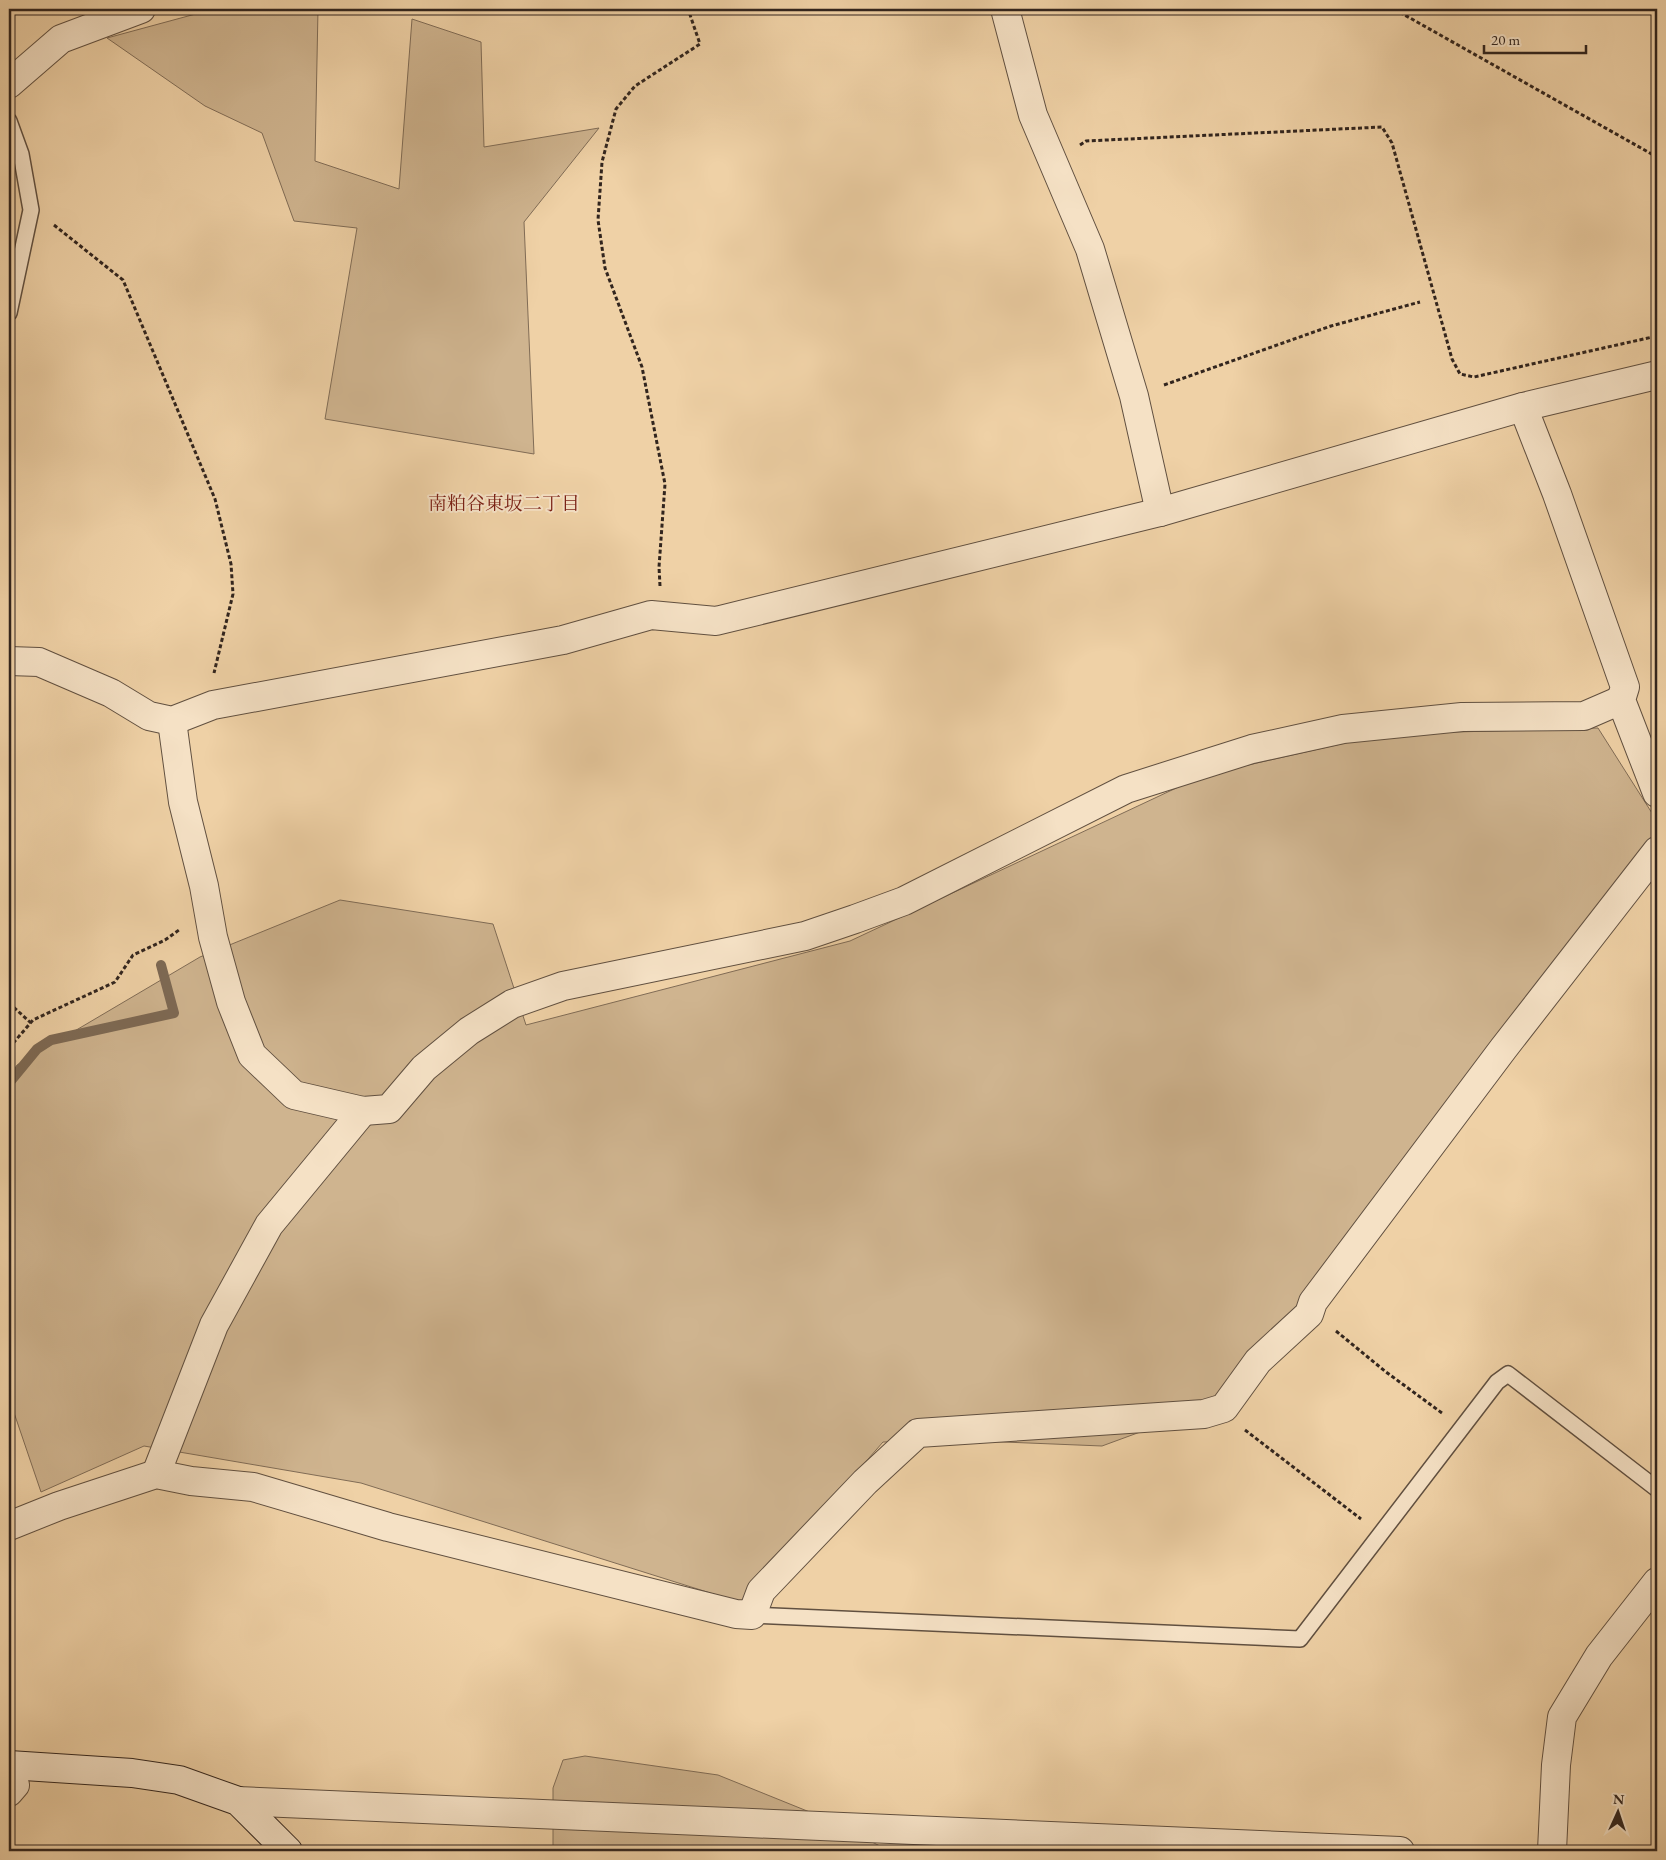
<svg xmlns="http://www.w3.org/2000/svg" width="1666" height="1860" font-family="'EB Garamond','Noto Serif JP',serif">
	<style>
		.green { fill: #cfb48f; stroke: #806c56 }
		.lines { fill: none; stroke-linecap: round; stroke-linejoin: round }
		.stream { stroke: #7d6954; stroke-width: 10 }
		.lane-casing { stroke: #615040; stroke-width: 18 }
		.street-casing { stroke: #615040; stroke-width: 30 }
		.secondary-casing { stroke: #32251e; stroke-width: 30 }
		.path { stroke: #32251e; stroke-width: 3; stroke-dasharray: 4 2.5; stroke-linecap: butt }
		.lane { stroke: #f5e1c5; stroke-width: 15 }
		.street { stroke: #f5e1c5; stroke-width: 28 }
		.secondary { stroke: #f5e1c5; stroke-width: 28 }
		.labels { text-anchor: middle; stroke-width: 4; stroke-linejoin: round; paint-order: stroke }
		.neighbourhood-label { font-size: 19px; fill: #7a1f14; stroke: #f5e1c5 }
	</style>
	<rect width="100%" height="100%" fill="#efd1a6"/>
	<filter id="stains"><feTurbulence type="fractalNoise" baseFrequency=".004" numOctaves="4"/><feColorMatrix values="0 0 0 0 .2 0 0 0 0 .09 0 0 0 0 .02 0 0 0 .5 -.17"/></filter>
	<radialGradient id="worn" r=".72"><stop offset=".6" stop-color="#630" stop-opacity="0"/><stop offset="1" stop-color="#630" stop-opacity=".3"/></radialGradient>
	<g class="green">
		<polygon points="214,9 318,9 315,161 399,189 412,19 481,42 484,147 599,128 524,222 534,454 325,419 357,228 294,221 262,133 205,106 107,38"/>
		<polygon points="1598,728 1657,821 1657,840 1222,1402 1102,1446 979,1441 883,1442 742,1603 361,1483 144,1446 41,1492 9,1398 9,1077 17,1065 200,957 340,900 493,924 526,1025 850,941 1204,775 1385,734"/>
		<polygon points="585,1756 718,1775 822,1817 890,1851 553,1851 553,1788 563,1760"/>
	</g>
	<g class="lines">
		<polyline class="stream" points="9,1083 37,1049 51,1040 174,1013 161,965"/>
		<g class="lane-casing">
			<g id="lane">
				<polyline points="9,121 21,154 31,210 9,313"/>
				<polyline points="752,1615 1300,1639 1497,1382 1508,1374 1657,1489"/>
			</g>
		</g>
		<g class="street-casing">
			<g id="street">
				<polyline points="1005,9 1033,115 1090,249 1134,396 1160,512"/>
				<polyline points="9,84 61,39 141,9"/>
				<polyline points="1523,407 1557,494 1625,687 1621,700 1657,793"/>
				<polyline points="9,661 39,662 111,693 149,716 172,721 213,705 563,640 651,615 716,621 1160,512 1523,407 1657,375"/>
				<polyline points="172,721 183,802 204,886 213,937 231,1002 252,1055 294,1095 363,1111 389,1109 424,1068 469,1031 512,1004 563,986 805,936 855,919 904,901 1126,789 1252,749 1343,729 1462,717 1584,716 1621,700"/>
				<polyline points="156,1474 214,1325 269,1225 363,1111"/>
				<polyline points="9,1526 59,1506 156,1474 191,1481 253,1487 388,1527 736,1614 752,1615 761,1591 865,1482 918,1433 1204,1414 1224,1408 1258,1361 1309,1314 1313,1302 1503,1049 1657,851"/>
				<polyline points="9,1792 15,1785"/>
				<polyline points="238,1801 1400,1851"/>
				<polyline points="1552,1851 1556,1765 1562,1717 1599,1656 1657,1582"/>
			</g>
		</g>
		<g class="secondary-casing">
			<polyline id="secondary" points="9,1765 132,1773 179,1780 238,1801 288,1851"/>
		</g>
		<g class="path">
			<polyline points="1394,9 1657,157"/>
			<polyline points="1080,145 1086,141 1382,127 1392,143 1452,359 1460,374 1474,377 1657,336"/>
			<polyline points="54,225 123,280 215,499 231,564 233,594 214,673"/>
			<polyline points="1164,385 1331,326 1420,302"/>
			<polyline points="660,586 659,567 665,484 642,367 605,268 598,220 602,162 616,109 635,86 700,44 688,9"/>
			<polyline points="1654,982 1657,985"/>
			<polyline points="9,1003 31,1023"/>
			<polyline points="9,1048 33,1020 115,982 133,955 165,940 179,930"/>
			<polyline points="1336,1331 1386,1372 1442,1413"/>
			<polyline points="1245,1430 1361,1519"/>
		</g>
		<use href="#lane" class="lane"/>
		<use href="#street" class="street"/>
		<use href="#secondary" class="secondary"/>
	</g>
	<g class="labels">
		<g class="neighbourhood-label">
			<text x="504" y="510">南粕谷東坂二丁目</text>
		</g>
	</g>
	<rect width="1666" height="1860" fill="none" stroke="#efd1a6" stroke-width="30"/>
	<rect x="10" y="10" width="1646" height="1840" fill="none" stroke="#32251e" stroke-width="2.5"/>
	<rect x="15" y="15" width="1636" height="1830" fill="none" stroke="#32251e"/>
	<g transform="translate(1618 1812) rotate(3)" stroke="#f5e1c5" stroke-width="4" paint-order="stroke">
	<path d="M0-4L9 19L0 12L-9 19Z" fill="#32251e"/>
	<text y="-8" font-size="14" font-weight="bold" text-anchor="middle" fill="#32251e">N</text>
	</g>
	<path d="M1484 45v8h102v-8" fill="none" stroke="#32251e" stroke-width="2.5"/>
	<text x="1491" y="45" font-size="15" fill="#32251e" stroke="#f5e1c5" stroke-width="4" paint-order="stroke">20 m</text>
	<rect width="100%" height="100%" filter="url(#stains)"/>
	<rect width="100%" height="100%" fill="url(#worn)"/>
</svg>
